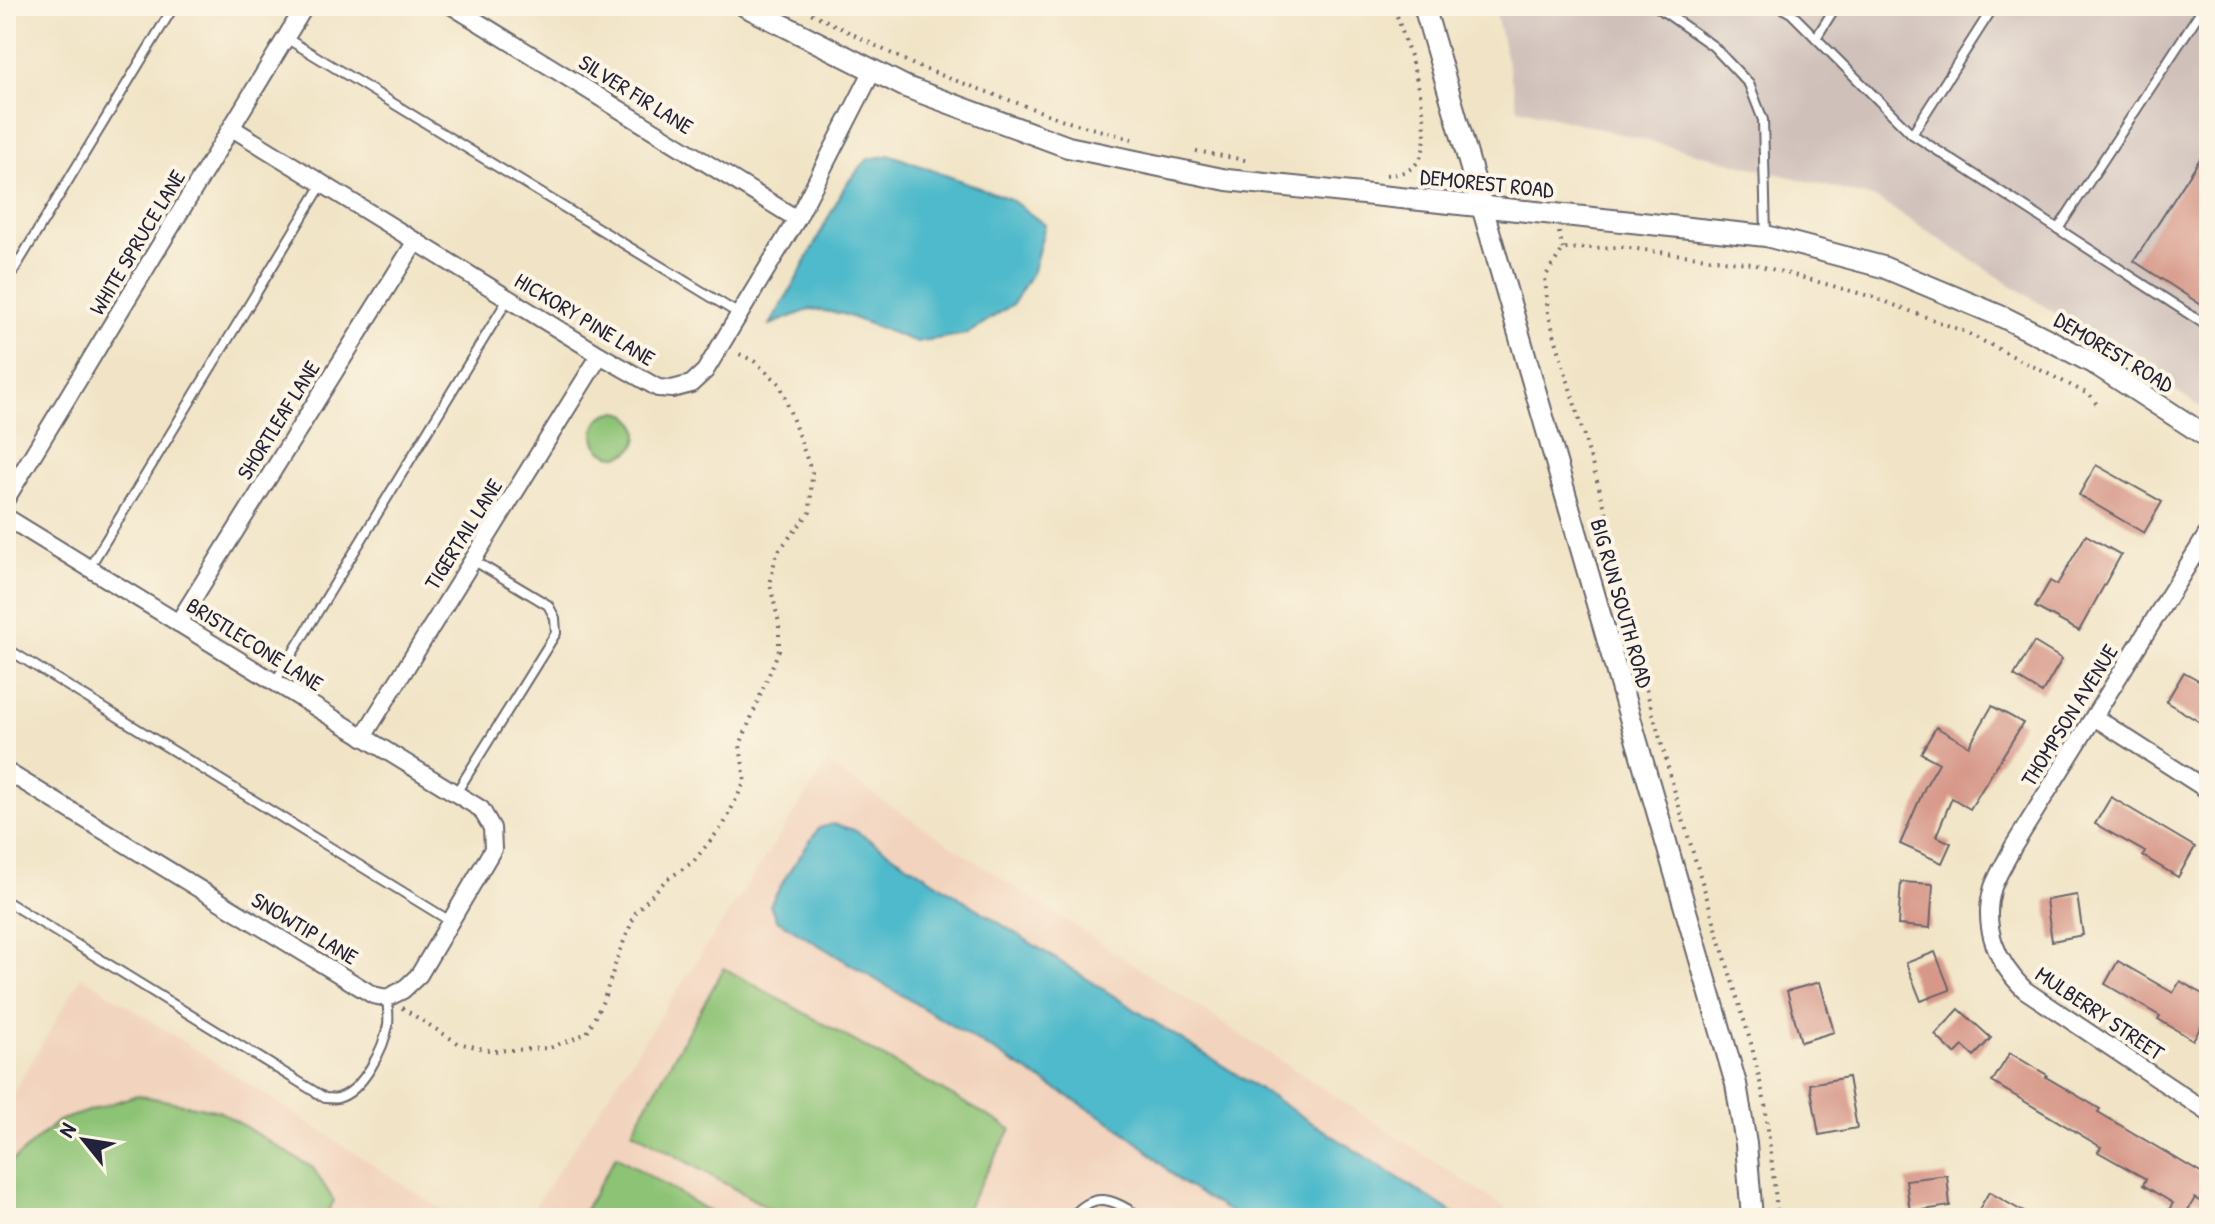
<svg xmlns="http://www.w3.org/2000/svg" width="2215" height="1224" font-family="'Patrick Hand',sans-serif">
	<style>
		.built { fill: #f2d4be }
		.industrial { fill: #cfc0ba }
		.green { fill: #8dc375; stroke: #587258; stroke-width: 2 }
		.water { fill: #4fbacb; stroke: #386e83; stroke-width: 2 }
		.building { fill: #d79889 }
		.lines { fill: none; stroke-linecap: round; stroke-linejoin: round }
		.service-casing { stroke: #6a666c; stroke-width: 12 }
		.minor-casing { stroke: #6a666c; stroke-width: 20 }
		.tertiary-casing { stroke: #6a666c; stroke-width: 24 }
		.path { stroke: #6a666c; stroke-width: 4; stroke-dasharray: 2 6; stroke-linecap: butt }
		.service { stroke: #fff; stroke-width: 8 }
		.minor { stroke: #fff; stroke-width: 16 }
		.tertiary { stroke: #fff; stroke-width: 20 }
		.labels { text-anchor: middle; stroke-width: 8; stroke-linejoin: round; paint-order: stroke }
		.street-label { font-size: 22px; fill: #22223b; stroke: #fcf5e5 }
	</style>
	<rect width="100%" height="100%" fill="#fcf5e5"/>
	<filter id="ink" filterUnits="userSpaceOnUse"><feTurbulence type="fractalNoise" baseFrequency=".0125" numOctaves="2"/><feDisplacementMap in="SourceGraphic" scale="16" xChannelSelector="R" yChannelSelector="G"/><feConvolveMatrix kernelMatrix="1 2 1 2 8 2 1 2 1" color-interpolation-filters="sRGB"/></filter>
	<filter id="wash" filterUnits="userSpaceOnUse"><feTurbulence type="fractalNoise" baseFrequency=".006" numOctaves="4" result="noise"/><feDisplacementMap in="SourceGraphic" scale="32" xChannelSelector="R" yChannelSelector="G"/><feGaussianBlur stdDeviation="1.8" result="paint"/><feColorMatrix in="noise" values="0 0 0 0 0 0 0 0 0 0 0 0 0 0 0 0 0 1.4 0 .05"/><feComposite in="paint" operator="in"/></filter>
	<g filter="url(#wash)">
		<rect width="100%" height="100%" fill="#f1e4c6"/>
		<g class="built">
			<polygon points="827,764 1521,1218 527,1218"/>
			<polygon points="82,976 455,1218 6,1218 6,1105"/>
		</g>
		<polygon class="industrial" points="1494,6 2209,6 2209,412 1877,199 1518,108"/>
		<g class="green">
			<circle cx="616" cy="434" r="22"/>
			<polygon points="724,968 1011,1129 961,1218 786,1218 632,1131"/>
			<polygon points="137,1095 219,1111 313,1168 334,1201 324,1218 6,1218 6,1167 58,1121"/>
			<polygon points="616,1156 720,1218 580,1218"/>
		</g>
		<g class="water">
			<polygon points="891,155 1010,199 1045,225 1033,271 1013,304 967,334 916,342 843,314 811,309 770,325 796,280 846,184 868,159"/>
			<polygon points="833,824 854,830 1461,1218 1240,1218 1180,1182 1147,1150 1114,1124 776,919 770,905 787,875 819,828"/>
		</g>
		<g id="blocks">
			<g class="building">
				<polygon points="2209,145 2209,310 2134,261"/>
				<polygon points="2096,465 2162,502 2144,533 2079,495"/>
				<polygon points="2086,535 2121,555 2079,631 2035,607 2050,581 2057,585"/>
				<polygon points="2034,642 2062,659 2042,693 2014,676"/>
				<polygon points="2184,672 2209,686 2209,714 2203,724 2166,702"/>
				<polygon points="1992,706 2023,723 1970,809 1952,798 1936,836 1951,843 1942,863 1900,844 1925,787 1939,763 1921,753 1936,727 1969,746"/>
				<polygon points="2111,797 2195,847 2178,877 2143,856 2145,852 2095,824"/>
				<polygon points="1901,882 1933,884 1930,928 1898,925"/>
				<polygon points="2077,895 2083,935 2052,941 2046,900"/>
				<polygon points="1935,952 1950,990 1921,1001 1906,963"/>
				<polygon points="2118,961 2173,993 2180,981 2209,998 2209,1013 2193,1040 2158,1019 2160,1016 2105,984"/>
				<polygon points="1820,982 1834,1032 1801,1042 1787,991"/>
				<polygon points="1959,1009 1991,1038 1974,1056 1963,1046 1955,1054 1935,1035"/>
				<polygon points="2010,1053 2047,1075 2046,1077 2100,1109 2098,1112 2209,1178 2209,1206 2195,1198 2183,1218 2164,1218 2173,1203 2143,1185 2146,1179 2098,1152 2101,1147 1992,1082"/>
				<polygon points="1848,1077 1857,1128 1819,1135 1810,1084"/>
				<polygon points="1947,1175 1950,1206 1910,1212 1906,1180"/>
				<polygon points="1989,1192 2034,1218 1974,1218"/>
			</g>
		</g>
	</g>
	<g filter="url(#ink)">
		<use href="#blocks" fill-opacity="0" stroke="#6a666c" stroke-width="2"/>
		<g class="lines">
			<g class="service-casing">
				<g id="service">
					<polyline points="1656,6 1713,46 1749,84 1763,120 1766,235"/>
					<polyline points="1779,6 1791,13 1912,134 2209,327"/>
					<polyline points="286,38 739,314"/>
					<polyline points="1816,38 1836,6"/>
					<polyline points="1912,134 1994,6"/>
					<polyline points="2058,229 2204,6"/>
					<polyline points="6,283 174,6"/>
					<polyline points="89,568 323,183"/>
					<polyline points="6,648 450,921"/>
					<polyline points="275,682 508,299"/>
					<polyline points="456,793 556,633 555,618 548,605 473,560"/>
					<path d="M6,901l319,197c5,0 9,1 13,0 25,-7 46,-50 50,-73 1,-9 0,-18 -1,-27"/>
					<path d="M1071,1218c26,-31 44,-16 72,0"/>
				</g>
			</g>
			<g class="minor-casing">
				<g id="minor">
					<polyline points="452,6 797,219"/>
					<polyline points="232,128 600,355 658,388 672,389 691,384 705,371 797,219 873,70"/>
					<polyline points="6,499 305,6"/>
					<polyline points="6,517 481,809 492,828 493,849 419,975 403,990 387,998 373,995 6,771"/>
					<path d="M2209,531l-196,316c-6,13 -15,26 -20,40 -12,40 4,76 32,103l184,123"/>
					<polyline points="178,623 416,241"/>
					<polyline points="2094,717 2209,791"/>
					<polyline points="363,737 600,355"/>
				</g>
			</g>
			<g class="tertiary-casing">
				<g id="tertiary">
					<polyline points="745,6 906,87 1068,147 1227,180 1766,236 1883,267 2005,318 2051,341 2100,367 2209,438"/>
					<polyline points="1424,6 1736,1084 1746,1144 1752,1218"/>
				</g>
			</g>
			<g class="path">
				<polyline points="797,6 916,66 1069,122 1132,139"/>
				<polyline points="1196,151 1250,161"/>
				<path d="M1386,175c11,-1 21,-2 29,-10 28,-28 -11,-124 -21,-159"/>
				<polyline points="1559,232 1563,249"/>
				<polyline points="402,1008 458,1043 493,1051 550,1048 587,1033 604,999 619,953 636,912 665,881 693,862 724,824 745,781 740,745 779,650 779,623 770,585 776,554 810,512 812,473 780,384 754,361 735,352"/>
				<polyline points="1778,1218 1765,1103 1751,1043 1678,803 1610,561 1607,515 1548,313 1545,277 1563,249 1621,247 1753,264 1873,297 1963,331 2090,395 2098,406"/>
			</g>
			<use href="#service" class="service"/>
			<use href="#minor" class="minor"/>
			<use href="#tertiary" class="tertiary"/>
		</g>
	</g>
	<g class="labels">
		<g class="street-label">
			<text transform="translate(636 94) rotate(32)" y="8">SILVER FIR LANE</text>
			<text transform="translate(1487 183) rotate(6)" y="8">DEMOREST ROAD</text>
			<text transform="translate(137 242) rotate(-59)" y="8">WHITE SPRUCE LANE</text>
			<text transform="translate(585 319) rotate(31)" y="8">HICKORY PINE LANE</text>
			<text transform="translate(2114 352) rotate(31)" y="8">DEMOREST ROAD</text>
			<text transform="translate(278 420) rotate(-58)" y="8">SHORTLEAF LANE</text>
			<text transform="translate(463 534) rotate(-58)" y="8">TIGERTAIL LANE</text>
			<text transform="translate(1622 603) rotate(74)" y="8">BIG RUN SOUTH ROAD</text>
			<text transform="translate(255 644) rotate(32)" y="8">BRISTLECONE LANE</text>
			<text transform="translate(2069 715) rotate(-58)" y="8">THOMPSON AVENUE</text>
			<text transform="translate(305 928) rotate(31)" y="8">SNOWTIP LANE</text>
			<text transform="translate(2100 1013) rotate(34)" y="8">MULBERRY STREET</text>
		</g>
	</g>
	<rect width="2215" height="1224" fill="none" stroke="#fcf5e5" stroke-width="32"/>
	<g transform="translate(84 1140) rotate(300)" stroke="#fcf5e5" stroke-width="6" paint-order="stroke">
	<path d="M0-6L14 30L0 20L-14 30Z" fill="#22223b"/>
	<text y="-12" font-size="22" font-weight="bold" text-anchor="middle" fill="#22223b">N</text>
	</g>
</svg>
